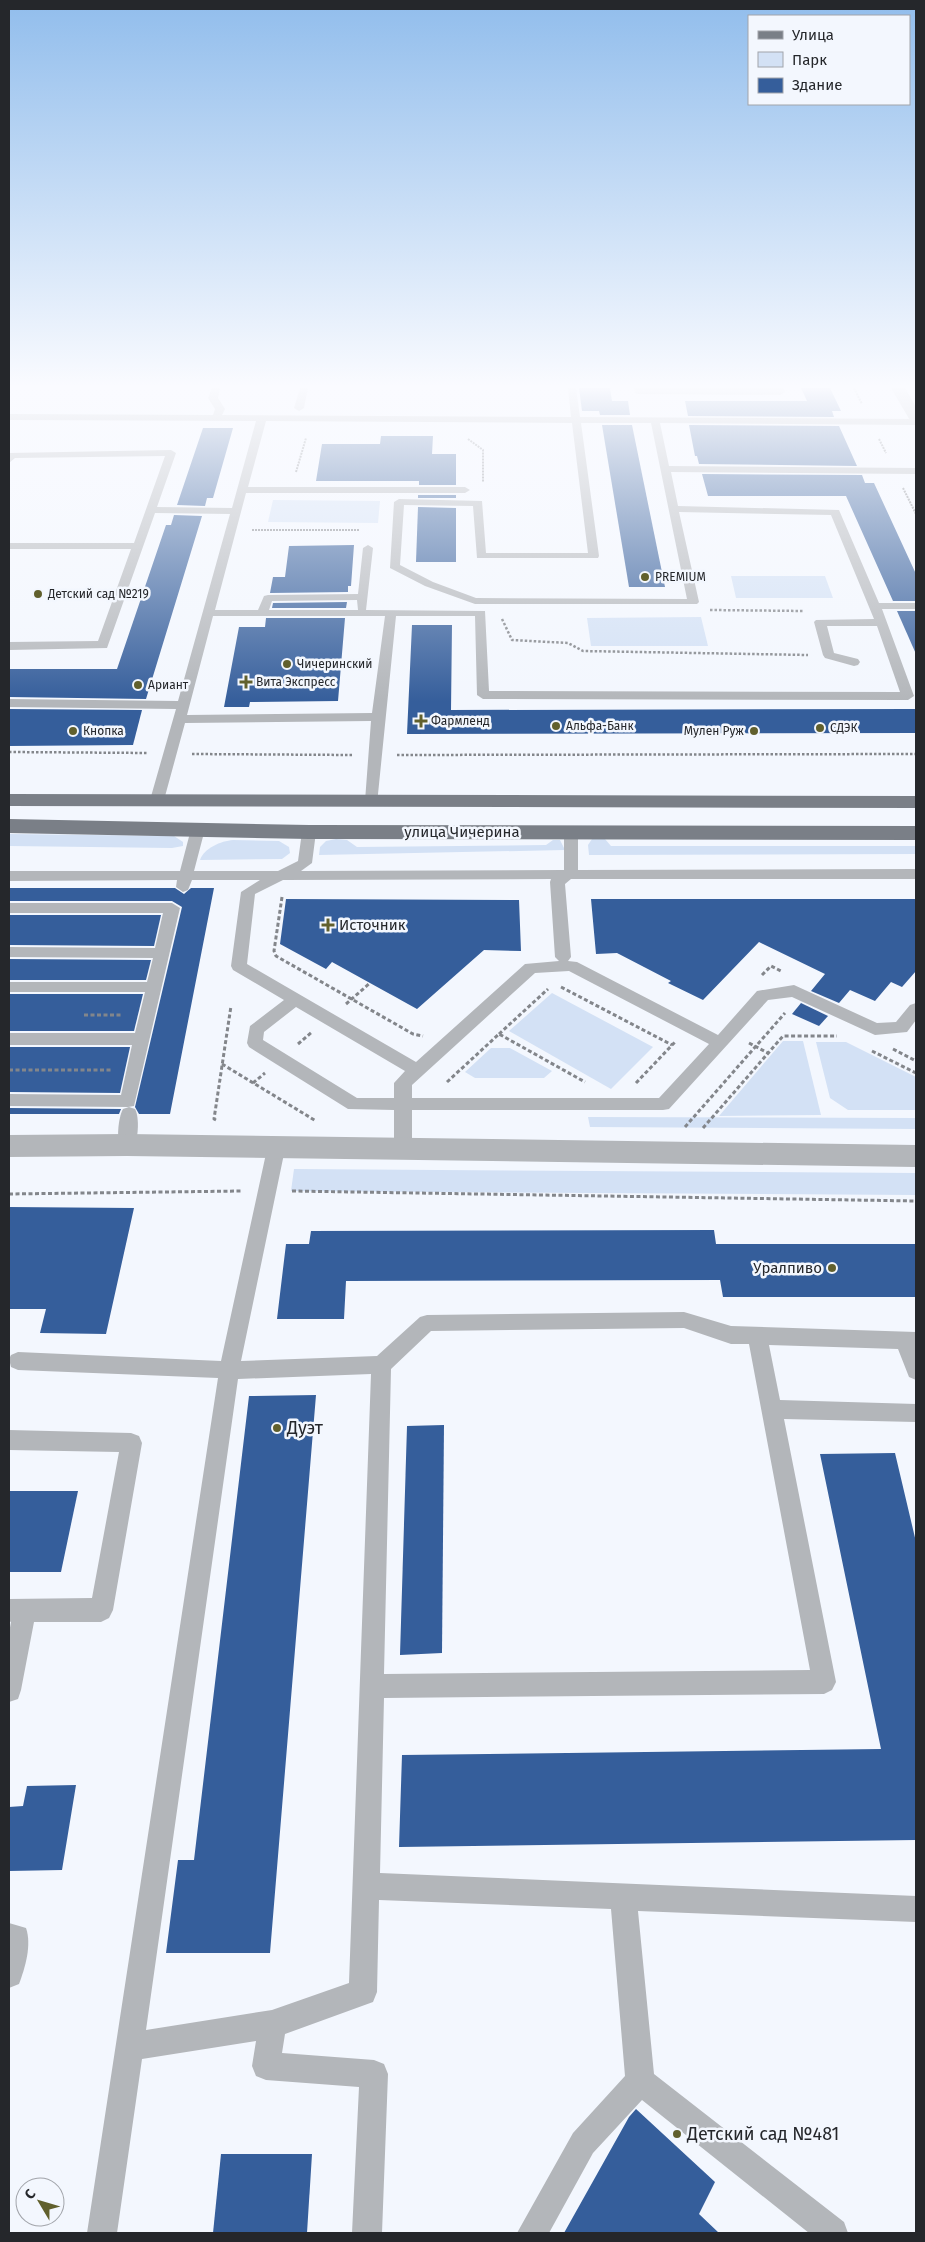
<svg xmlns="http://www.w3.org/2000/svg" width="925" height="2242" font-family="'Fira Sans',sans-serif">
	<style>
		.green { fill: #d3e1f5 }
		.building { fill: #355e9b }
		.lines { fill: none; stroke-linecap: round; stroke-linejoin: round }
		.path-far2 { stroke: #83868b; stroke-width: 2; stroke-dasharray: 2 1; stroke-linecap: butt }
		.path-far1 { stroke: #83868b; stroke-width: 2.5; stroke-dasharray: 2.5 2; stroke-linecap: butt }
		.path { stroke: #83868b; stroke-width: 3; stroke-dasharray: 4 2.5; stroke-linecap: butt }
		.service { fill: #b3b6ba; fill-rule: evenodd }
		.minor { fill: #b3b6ba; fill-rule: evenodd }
		.tertiary { fill: #b3b6ba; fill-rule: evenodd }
		.primary { fill: #7a7f87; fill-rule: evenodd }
		.poi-dot { fill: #61602d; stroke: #f3f7fe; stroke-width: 2 }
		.labels { text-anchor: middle; stroke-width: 5; stroke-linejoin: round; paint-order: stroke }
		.far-poi-label { font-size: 12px; fill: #25272b; stroke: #f3f7fe; text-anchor: start }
		.street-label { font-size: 15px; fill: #25272b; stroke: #f3f7fe }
		.poi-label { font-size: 15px; fill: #25272b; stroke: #f3f7fe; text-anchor: start }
		.near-poi-label { font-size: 18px; fill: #25272b; stroke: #f3f7fe; text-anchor: start }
	</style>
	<rect width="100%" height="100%" fill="#f3f7fe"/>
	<g class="green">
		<polygon points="273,500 380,501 378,523 268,522"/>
		<polygon points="731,576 825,576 833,598 736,598"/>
		<polygon points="701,617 708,646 591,646 587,618"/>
		<polygon points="9,834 174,836 183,842 183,846 172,848 9,846"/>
		<polygon points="336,839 347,840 357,847 546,845 553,840 560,840 565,850 319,855 320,847 326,841"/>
		<polygon points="592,839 605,839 611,846 916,846 916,854 589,855 588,845"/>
		<path d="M233,840l46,1 10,6 1,6 -8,6 -82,1c4,-12 21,-19 33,-20z"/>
		<polygon points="552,993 653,1047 611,1089 509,1031"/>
		<polygon points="783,1041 803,1041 821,1115 719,1116"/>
		<polygon points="816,1042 846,1042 916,1077 916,1110 848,1110 830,1098"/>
		<polygon points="491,1048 510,1048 552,1071 544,1078 475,1078 465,1072"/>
		<polygon points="588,1117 916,1118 916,1129 590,1127"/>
		<polygon points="294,1169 916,1173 916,1195 291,1191"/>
	</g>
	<g class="building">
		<polygon points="579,388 610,388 612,401 628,401 630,415 600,415 599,411 582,411"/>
		<polygon points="801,388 830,388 841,411 832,411 834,417 688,416 685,401 807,401"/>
		<polygon points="602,425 632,425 665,587 629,587"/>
		<polygon points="689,425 839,426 857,466 699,464 697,456 695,456"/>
		<polygon points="203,428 233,428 213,498 207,498 205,506 177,505"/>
		<polygon points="381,436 433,436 432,454 456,454 456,485 419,485 419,481 316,481 322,444 380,444"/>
		<polygon points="702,474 862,475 865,483 874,483 916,574 916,601 893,601 846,496 708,496"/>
		<rect x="418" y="495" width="38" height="3"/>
		<polygon points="418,507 456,508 456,562 416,562"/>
		<polygon points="174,515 202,516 146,699 9,697 9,669 117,669 166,525 171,525"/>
		<polygon points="354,545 351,586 348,586 348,592 270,593 273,577 285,577 289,546"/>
		<polygon points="347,602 346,608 272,608 273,603"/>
		<polygon points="897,611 916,611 916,654"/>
		<polygon points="266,618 345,618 338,701 250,702 249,707 224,707 239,627 265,627"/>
		<polygon points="412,625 452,625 451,710 916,709 916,733 407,734"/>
		<polygon points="9,709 142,710 133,745 9,746"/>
		<polygon points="9,888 175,888 184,894 191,888 214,888 170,1114 139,1114 135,1107 182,907 172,901 9,901"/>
		<polygon points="286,899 519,900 521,951 484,950 417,1009 332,962 326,969 280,944"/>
		<polygon points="591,899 916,899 916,971 902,987 891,982 875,1001 850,990 839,1003 811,991 825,974 759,942 703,1000 668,983 671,981 617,953 596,954"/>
		<polygon points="9,915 161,915 154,946 9,945"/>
		<polygon points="9,959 151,960 146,980 9,980"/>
		<polygon points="9,994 143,994 134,1031 9,1031"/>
		<polygon points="801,1003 828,1016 819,1026 792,1014"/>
		<polygon points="9,1047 130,1047 120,1093 9,1092"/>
		<polygon points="9,1108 121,1109 119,1114 9,1114"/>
		<polygon points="9,1207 134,1208 106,1334 40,1333 46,1309 9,1309"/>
		<polygon points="714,1230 716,1244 916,1244 916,1297 723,1297 720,1280 346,1281 344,1319 277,1319 286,1244 309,1244 311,1231"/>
		<polygon points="316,1395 270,1953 166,1953 178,1860 194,1860 249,1396"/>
		<polygon points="444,1425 442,1653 400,1655 407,1426"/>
		<polygon points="895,1453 916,1542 916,1840 399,1847 402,1755 881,1749 820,1454"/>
		<polygon points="9,1491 78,1491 61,1572 9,1572"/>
		<polygon points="76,1785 62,1870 9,1871 9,1807 23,1806 27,1786"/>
		<polygon points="636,2109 715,2182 699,2214 719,2233 564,2233 629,2117"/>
		<polygon points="221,2154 312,2154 307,2233 213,2233"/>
	</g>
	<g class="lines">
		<g class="path-far2">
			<polyline points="854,388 862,404"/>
			<polyline points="468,439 483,450 483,482"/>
			<polyline points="879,439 886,453"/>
			<polyline points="296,472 306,438"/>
			<polyline points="903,488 916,514"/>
			<polyline points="252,530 360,530"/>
		</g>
		<g class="path-far1">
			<polyline points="710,610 804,611"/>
			<polyline points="502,619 512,640 568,643 583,651 808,655"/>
			<polyline points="9,752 148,753"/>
			<polyline points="192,754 353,755"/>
			<polyline points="397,755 916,754"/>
		</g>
		<g class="path">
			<polyline points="282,897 274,951 276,956 413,1034 423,1036"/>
			<polyline points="762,975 771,966 781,971"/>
			<polyline points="561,987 672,1045"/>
			<polyline points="346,1004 370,983"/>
			<polyline points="84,1015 123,1015"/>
			<polyline points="499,1034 548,989"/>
			<polyline points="749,1043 768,1053"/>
			<polyline points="298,1044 312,1032"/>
			<polyline points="893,1049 916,1061"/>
			<polyline points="872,1051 916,1073"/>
			<polyline points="222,1064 316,1121"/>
			<polyline points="9,1070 111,1070"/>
			<polyline points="447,1082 499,1034 585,1082"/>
			<polyline points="253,1083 265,1073"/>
			<polyline points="636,1083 675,1042"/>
			<polyline points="216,1120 214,1119 231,1006"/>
			<polyline points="685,1127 785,1013"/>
			<polyline points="703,1128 783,1036 837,1036"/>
			<polyline points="292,1191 916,1201"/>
			<polyline points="9,1194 243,1191"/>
		</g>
		<g class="service">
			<path d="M212,388h8l-2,10 7,11 -3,6 349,2 -3,-29h8l4,29 336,2v6l-256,-2 9,43 247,2v6l-245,-2 7,34 161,4 40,93h37v6h-34l32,87 -6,4 -425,-1 -6,-4 -2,-79h-79l-19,188h-10l-2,-3 6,-80 -186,2 -21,77 -2,3h-10l-2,-3 26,-91 -167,-2v-8l169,2 52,-187 -75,-1 -48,135 -98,2v-8l89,-1 33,-92h-122v-6h125l31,-87 -150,2 -6,5v-10l162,-3 5,3 -19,54 75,1 24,-87 -247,-1v-6l204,1 2,-6 -7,-11zM266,421l306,2 16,130h-102l-4,-52 -83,-2 -5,3 -4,66 35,18 50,18h222l2,-2 -20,-90 152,3 43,104 -58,1 -2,2 9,33 2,3 29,8 4,-1 2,-3 -2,-3 -24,-6 -7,-27h50l23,66 -411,-1 -4,-80 -119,-1 7,-62 -5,-3 -5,3 -5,46 -90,1 -4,1 -6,14h-43l31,-117h219l5,-3 -5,-3h-217zM581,423h70l36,176 -211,-1 -43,-16 -33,-17 4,-60 69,1 4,52h121l1,-2zM357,600l1,10h-89l3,-9zM213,616h172l-13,97 -185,2z"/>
			<polygon points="300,388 308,388 304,408 299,411 294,408"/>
			<polygon points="634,388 783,388 785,392 780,395 638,394 635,393"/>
			<path d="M198,825l7,4 -11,42h84l20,-10 4,-29 7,-4 7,4 -4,31 -11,8 263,-1v-38l7,-4 7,4v38l338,-1v10h-345l-6,5 6,73 -3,4 9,1 141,73 39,-44 37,-6 83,38 19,-1 14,-17 6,-2v17l-9,12 -32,3 -83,-38 -24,3 -99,109 -6,1h-251v40l-3,5 -6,2 -6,-2 -3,-5v-40l-46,-1 -99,-62 -2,-4 3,-17 34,-26 -51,-30 -2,-4 10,-74 19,-12h-68l-4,10 -5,2 -7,-5 1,-7 -168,1v-10h171l11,-42zM551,879l-1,3 5,75 4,4 -34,3 -109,98 -169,-98 8,-70 28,-14zM569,971l140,73 -50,54h-247v-13l123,-112zM296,1007l109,64 -11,12v15h-37l-94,-58 1,-8z"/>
			<polygon points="9,903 172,903 180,908 134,1106 128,1107 9,1106 9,1094 121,1095 132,1045 9,1045 9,1033 135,1033 145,992 9,992 9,982 147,982 153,958 9,957 9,947 155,948 163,913 9,913"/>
			<path d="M129,1107l6,2c5,9 3,32 -2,41l-6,2 -6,-2c-5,-9 -3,-32 2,-41z"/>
			<path d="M276,1142l6,2 3,5 -44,212 136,-5 43,-39 7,-2 257,-3 47,14 185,6v48l-7,-3 -11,-28 -129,-4 11,55 136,4v18l-132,-3 52,263 -4,8 -8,4 -440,4 -4,175 536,23v26l-278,-11 16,163 190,148 4,11h-39l-167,-133 -49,53 -44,80h-32l56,-100 52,-57 -14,-167 -232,-9 -2,92 -4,10 -88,32 -3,19 92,7 10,4 4,10 -6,159h-30l7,-146 -93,-7 -10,-4 -4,-10 4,-25 -114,18 -25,174h-30l131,-855 -200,-8 -7,-3 -2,-8 2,-4 7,-3 203,9 46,-212 3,-5zM684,1328l47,16h18l61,326 -426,4 7,-305 40,-38zM371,1374l-22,609 -77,27 -126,20 92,-651z"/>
			<polygon points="9,1430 131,1433 139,1436 142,1443 113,1610 109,1618 101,1622 34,1622 21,1690 18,1699 9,1702 9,1633 11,1622 9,1621 9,1599 92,1598 119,1452 9,1450"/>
			<path d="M9,1923l17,5c6,17 -1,40 -7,56l-10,4z"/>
		</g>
		<polygon class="minor" points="127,1134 916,1145 916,1167 127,1156 9,1157 9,1135"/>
		<polygon class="tertiary" points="891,388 905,388 916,407 916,423 911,422"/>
		<g class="primary">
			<polygon points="9,794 916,796 916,808 9,806"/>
			<polygon points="9,819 309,825 916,826 916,840 309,839 9,833"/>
		</g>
	</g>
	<linearGradient id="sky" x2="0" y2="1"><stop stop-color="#91bdec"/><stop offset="0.55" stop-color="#fafbff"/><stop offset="1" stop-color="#fafbff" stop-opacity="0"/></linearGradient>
	<rect width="925" height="702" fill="url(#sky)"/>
	<g class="poi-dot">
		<circle cx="645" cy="577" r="5"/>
		<circle cx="38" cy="594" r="5"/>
		<circle cx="287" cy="664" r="5"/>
		<path d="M243.5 674.5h5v5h5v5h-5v5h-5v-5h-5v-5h5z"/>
		<circle cx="138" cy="685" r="5"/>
		<path d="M418.5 713.5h5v5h5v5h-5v5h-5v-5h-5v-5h5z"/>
		<circle cx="556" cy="726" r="5"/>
		<circle cx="820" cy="728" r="5"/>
		<circle cx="73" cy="731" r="5"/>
		<circle cx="754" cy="731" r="5"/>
		<path d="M325.5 917.5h5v5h5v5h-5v5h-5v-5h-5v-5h5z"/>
		<circle cx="832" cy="1268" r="5"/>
		<circle cx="277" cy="1428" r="5"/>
		<circle cx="677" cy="2134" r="5"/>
	</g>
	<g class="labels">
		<g class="far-poi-label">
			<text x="655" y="581">PREMIUM</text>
			<text x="48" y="598">Детский сад №219</text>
			<text x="297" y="668">Чичеринский</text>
			<text x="256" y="686">Вита Экспресс</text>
			<text x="148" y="689">Ариант</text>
			<text x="431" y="725">Фармленд</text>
			<text x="566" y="730">Альфа-Банк</text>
			<text x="830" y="732">СДЭК</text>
			<text x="83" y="735">Кнопка</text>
			<text x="744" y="735" text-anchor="end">Мулен Руж</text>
		</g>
		<g class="street-label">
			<text x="462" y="837">улица Чичерина</text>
		</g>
		<g class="poi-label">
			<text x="339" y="930">Источник</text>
			<text x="822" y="1273" text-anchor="end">Уралпиво</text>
		</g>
		<g class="near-poi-label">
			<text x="287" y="1434">Дуэт</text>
			<text x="687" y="2140">Детский сад №481</text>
		</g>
	</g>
	<rect width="925" height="2242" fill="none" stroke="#25272b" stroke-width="20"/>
	<rect x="748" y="15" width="162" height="90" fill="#f3f7fe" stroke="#a1a4aa"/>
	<rect x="758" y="31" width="25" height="8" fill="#7a7f87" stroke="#a1a4aa"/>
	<text x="792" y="40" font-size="15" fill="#25272b">Улица</text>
	<rect x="758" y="52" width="25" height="15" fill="#d3e1f5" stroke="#a1a4aa"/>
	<text x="792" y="65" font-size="15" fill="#25272b">Парк</text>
	<rect x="758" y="78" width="25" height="15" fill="#355e9b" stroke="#a1a4aa"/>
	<text x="792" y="90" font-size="15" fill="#25272b">Здание</text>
	<g transform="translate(40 2202) rotate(308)"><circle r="24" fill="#f3f7fe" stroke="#a1a4aa"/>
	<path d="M0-4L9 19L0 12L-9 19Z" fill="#61602d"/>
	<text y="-8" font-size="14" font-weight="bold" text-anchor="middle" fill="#25272b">С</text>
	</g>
</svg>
